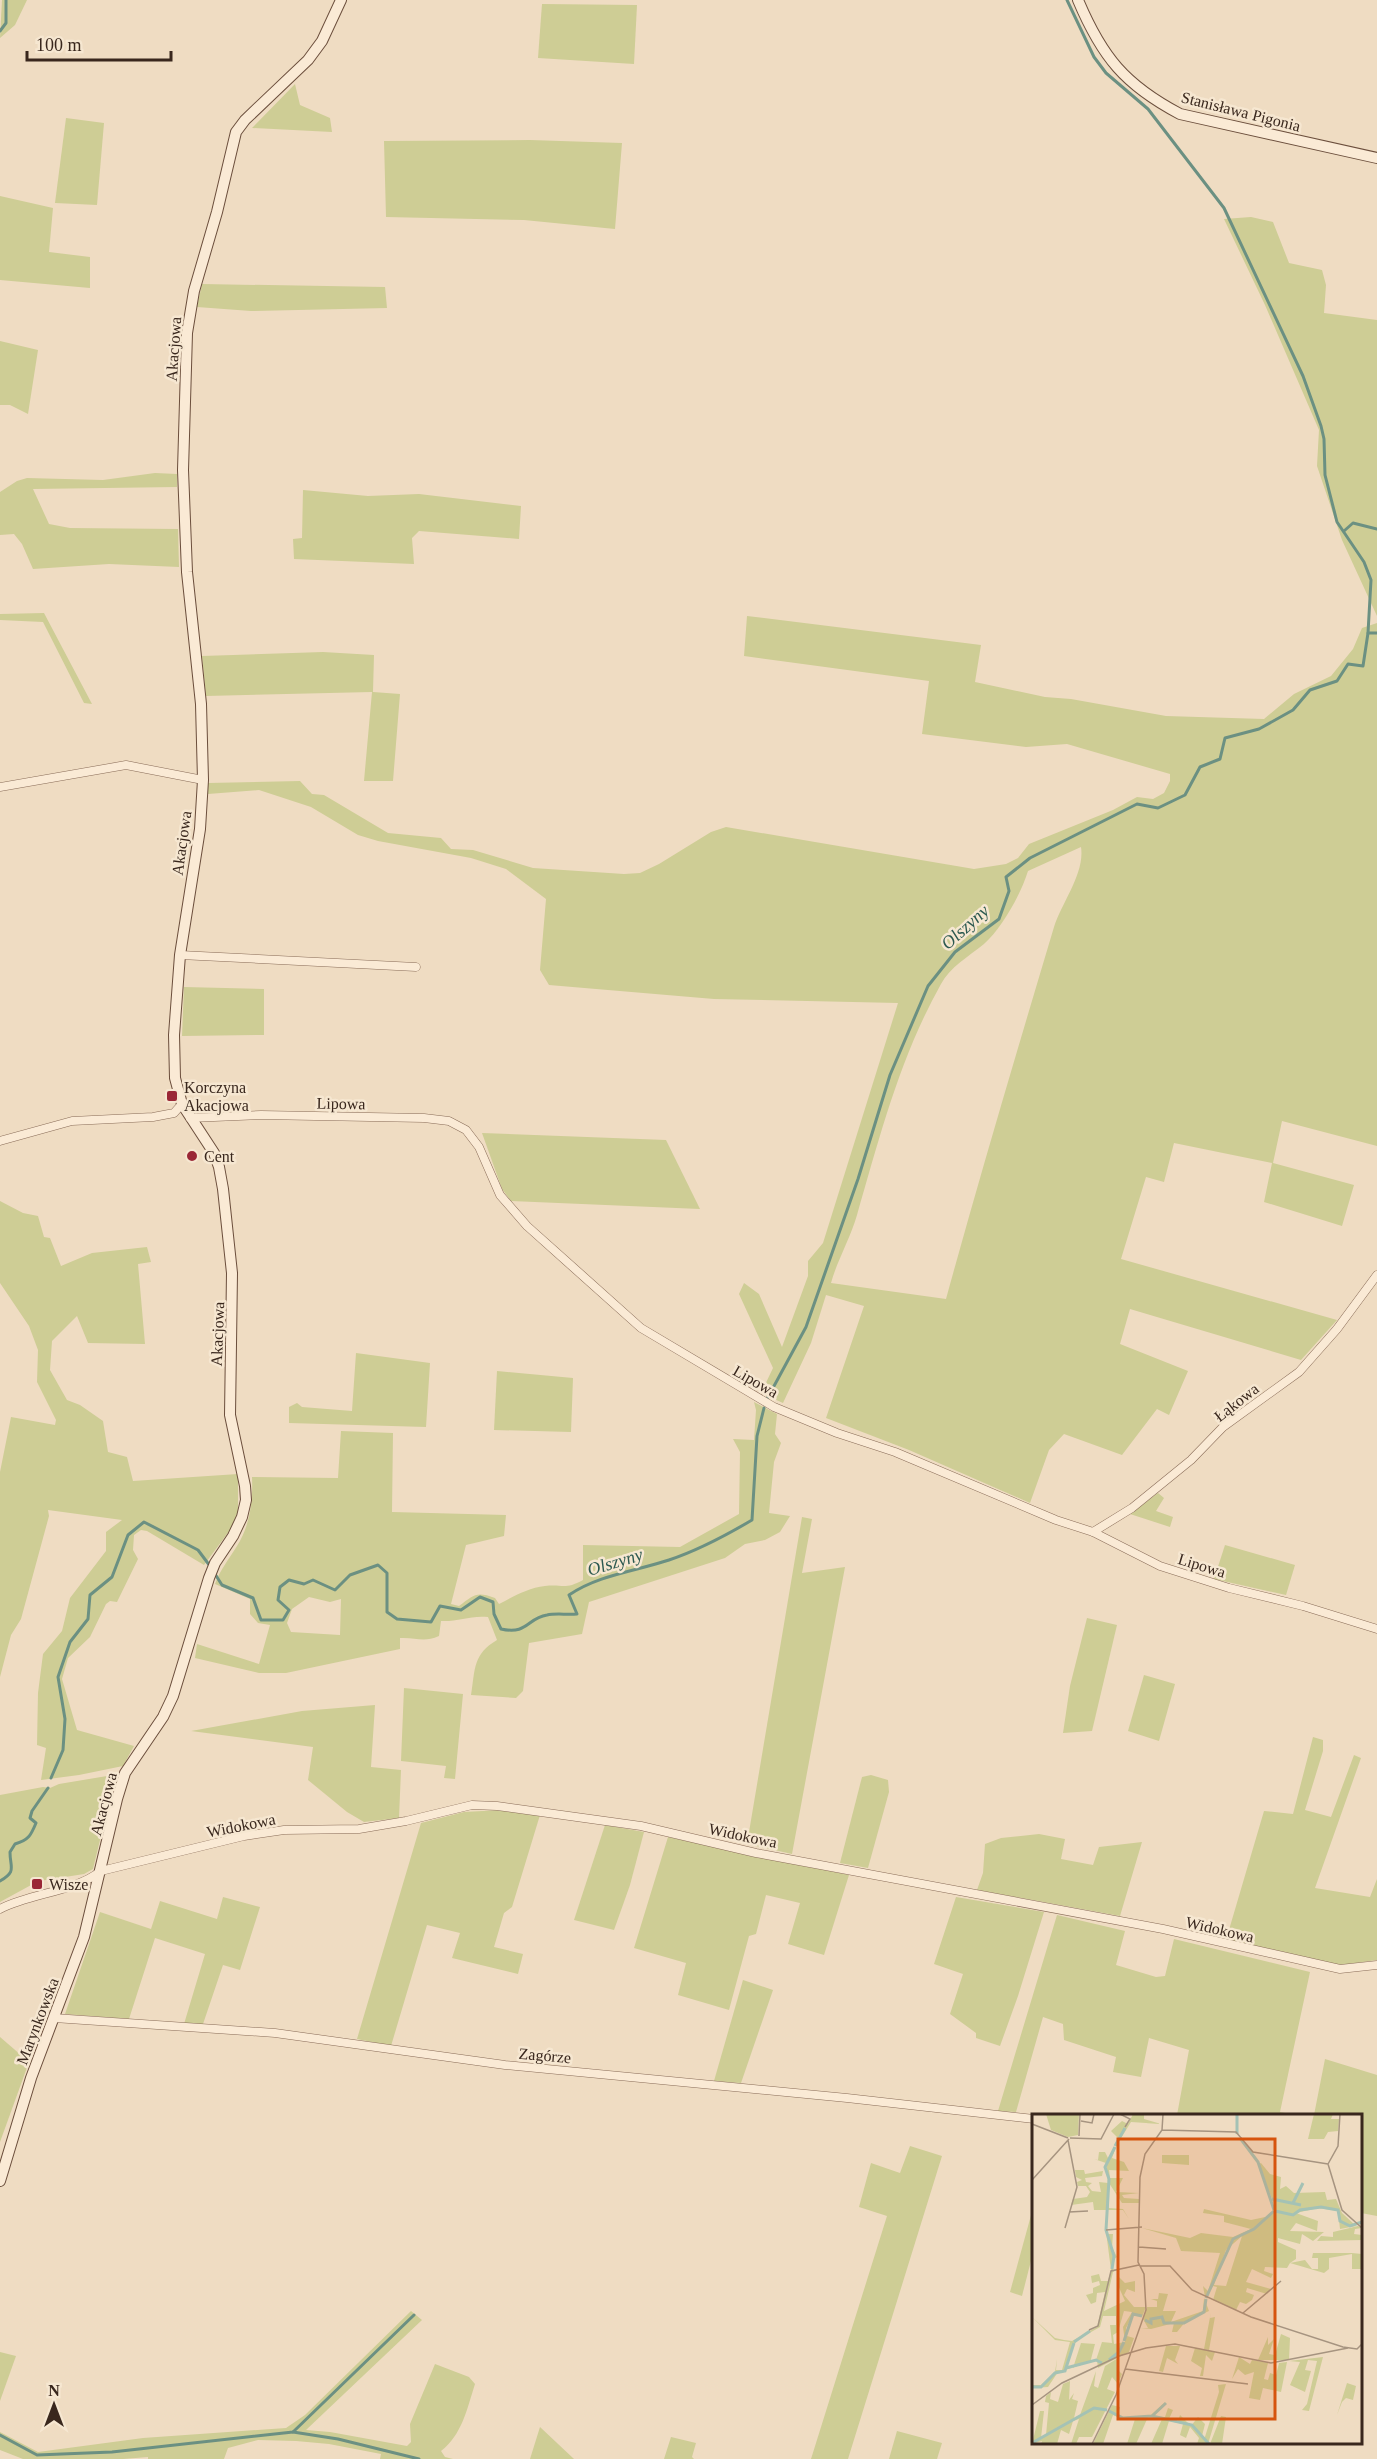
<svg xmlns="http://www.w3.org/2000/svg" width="1377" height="2459" font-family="'Times New Roman',serif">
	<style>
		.green { fill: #cecd95; fill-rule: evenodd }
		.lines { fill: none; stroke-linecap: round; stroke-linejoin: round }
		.stream { stroke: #6b9082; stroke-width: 3 }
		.street-casing { stroke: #896c58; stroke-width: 9 }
		.secondary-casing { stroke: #6b4e3c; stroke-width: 12 }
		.street { stroke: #faead5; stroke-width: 8 }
		.secondary { stroke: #faead5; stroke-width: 10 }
		.poi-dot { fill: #9a2736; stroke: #f6e7d1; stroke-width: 2 }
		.labels { text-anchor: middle; stroke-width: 5; stroke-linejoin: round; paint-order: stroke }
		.street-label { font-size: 16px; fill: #39271d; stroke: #f6e7d1 }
		.poi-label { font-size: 16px; fill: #39271d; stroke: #f6e7d1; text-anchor: start }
		.water-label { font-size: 18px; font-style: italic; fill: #2c5950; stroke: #f6e7d1 }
		.inset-river { fill: none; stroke: #a4c2b5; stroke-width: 3 }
		.inset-road { fill: none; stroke: #a69480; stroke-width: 1.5 }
		.view { fill: #d6540e; fill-opacity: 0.15; stroke: #d6540e; stroke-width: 3 }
		.inset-edge { fill: none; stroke: #39271d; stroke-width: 3 }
	</style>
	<rect width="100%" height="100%" fill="#efdcc2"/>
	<g class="green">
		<polygon points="2,0 27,0 15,25 0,38"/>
		<polygon points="542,4 637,5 634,64 538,58"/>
		<polygon points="295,84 300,105 330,118 332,132 252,128"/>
		<polygon points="66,118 104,123 97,205 55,203"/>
		<polygon points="530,140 622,143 615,229 524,220 386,217 384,141"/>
		<polygon points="0,196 53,208 49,252 90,257 90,288 0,280"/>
		<polygon points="1251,217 1273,222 1289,263 1322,270 1326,285 1324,313 1377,320 1377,616 1342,540 1317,466 1319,430 1265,305 1224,219"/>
		<polygon points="202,284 385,287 387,308 251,311 197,307"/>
		<polygon points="0,341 38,350 28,414 10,405 0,405"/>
		<polygon points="155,473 177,474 177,487 33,489 49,524 70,528 178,529 179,567 109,564 33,569 22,544 14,534 0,535 0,492 17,481 27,478 103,480"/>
		<polygon points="303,490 368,496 419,494 521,506 519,539 419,531 412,538 414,564 294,559 293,539 302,538"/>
		<polygon points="44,613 92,704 84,703 43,622 0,620 0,614"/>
		<path d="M747,616l234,29 -6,37 70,15 26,2 95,17 98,3 30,-25 37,-18 22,-27 9,-21 15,-5v523l-95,-25 -9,42 81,22 -12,41 -78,-24 8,-39 -98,-20 -10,39 -18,-5 -25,82 216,61 -36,40 -171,-51 -10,35 68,27 -19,44 -12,-6 -35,46 -58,-21 -15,16 -19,53 -121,-53 -83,-32 38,-112 -38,-11 -15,48 -28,60 -22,-10 12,-25 -34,-74 5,-11 15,11 23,53 26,-71v-15l15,-18 75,-240 -184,-4 -165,-14 -9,-15 6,-71 -40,-30 -35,-11 -93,-17 -20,-6 -47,-28 -52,-17 -51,4v-11l92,-2 12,13 12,1 64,38 53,5 10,11 22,1 60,18 91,6 16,-1 19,-9 52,-32 15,-5 248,42 32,-5 12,-6 11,-14 84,-34 24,-13 16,2 11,-6 6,-12v-7l-103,-30 -41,3 -104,-13 7,-53 -185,-25zM1081,847c4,26 -19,55 -27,80 -37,124 -74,248 -108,372l-115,-16c6,-22 19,-44 26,-68 23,-79 43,-158 84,-231 9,-17 27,-27 43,-40 18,-16 37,-50 44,-73z"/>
		<polygon points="323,652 374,655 373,692 400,694 393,781 364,781 372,692 206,696 202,656"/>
		<polygon points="184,987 264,989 264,1035 182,1036"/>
		<polygon points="482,1133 666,1140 700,1209 511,1201 502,1189"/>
		<polygon points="0,1201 23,1213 38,1216 44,1237 50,1238 61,1266 92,1253 147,1247 151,1262 138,1264 145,1344 88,1343 77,1316 52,1341 50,1370 67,1400 80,1405 103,1421 108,1452 127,1457 133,1481 238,1474 238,1512 230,1530 204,1565 147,1531 141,1530 134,1535 133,1550 138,1559 117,1602 110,1601 106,1604 90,1637 68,1658 62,1679 77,1730 134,1746 123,1766 79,1775 41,1780 46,1748 37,1745 38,1693 43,1654 62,1631 70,1598 106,1551 106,1532 122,1520 48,1510 49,1516 21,1619 11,1635 0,1677 0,1472 11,1417 55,1425 56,1420 37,1382 38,1350 29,1326 0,1283"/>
		<polygon points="356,1353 430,1363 426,1427 289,1423 289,1407 297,1403 302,1407 352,1411"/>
		<polygon points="497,1371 573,1378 571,1432 494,1430"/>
		<path d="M754,1402l23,12 -2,20 6,9 -7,19 -5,51 21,3 -10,16 -15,8 -20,4 -20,14 -136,44 -7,32 -53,9 -6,48 -7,7 -45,-3c4,-26 2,-41 26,-55l-9,-23c-17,-2 -31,5 -47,4l-2,15c-16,7 -23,1 -39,2v11l-114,24h-27l-64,-15 2,-14 62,20 11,-39 -12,-2 -8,-9v-15l-35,-15c5,-14 14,-25 22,-38 13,-21 16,-44 15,-69l86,1 3,-47 52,2 -1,79 114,3 -2,21 -38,9 -15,59 8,2c15,-11 17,-15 36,-8l4,6c15,-8 29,-16 46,-18 18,-2 20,4 38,-6v-35l97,2 59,-33 1,-62 -7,-13 21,1 2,-30zM309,1597l21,5 11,-3 -1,36 -49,-3 -4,-9 5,-14z"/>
		<polygon points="1158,1493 1164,1498 1156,1511 1173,1517 1170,1527 1130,1514"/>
		<polygon points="802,1517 812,1519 802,1573 845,1567 792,1854 747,1844"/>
		<polygon points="1225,1545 1295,1565 1286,1595 1214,1579"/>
		<polygon points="1087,1618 1117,1625 1092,1731 1063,1733 1070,1686"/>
		<polygon points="1144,1675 1175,1684 1159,1741 1128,1731"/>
		<polygon points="404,1688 463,1694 455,1779 444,1778 446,1766 401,1761"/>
		<polygon points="375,1705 371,1767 401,1770 399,1818 364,1822 347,1812 308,1780 313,1747 191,1731 302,1711"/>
		<polygon points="1313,1737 1323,1740 1323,1751 1305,1810 1331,1817 1354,1755 1361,1758 1315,1888 1370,1897 1377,1879 1377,1960 1342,1965 1277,1953 1226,1940 1264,1811 1293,1814"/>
		<polygon points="113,1775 115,1778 93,1869 84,1874 33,1882 33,1884 0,1902 0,1795 43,1787 50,1788 59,1784"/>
		<polygon points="871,1775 888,1780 889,1792 868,1868 840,1863 862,1777"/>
		<polygon points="502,1810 540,1815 512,1907 504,1913 494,1947 523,1954 518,1974 452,1958 460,1933 427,1925 391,2046 357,2039 421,1823 464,1812"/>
		<polygon points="605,1825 644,1832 630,1885 614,1930 574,1920"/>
		<polygon points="1039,1834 1065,1839 1061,1859 1093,1865 1099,1847 1142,1842 1120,1916 977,1890 983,1873 985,1844 1001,1838"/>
		<polygon points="668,1837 849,1875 824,1955 788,1944 800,1903 766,1895 756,1934 749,1936 729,2010 678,1995 686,1963 634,1948"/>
		<polygon points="223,1897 260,1907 240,1970 223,1965 203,2024 184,2024 205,1954 155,1938 129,2019 65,2014 100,1912 151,1929 160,1901 217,1919"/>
		<polygon points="956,1897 1044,1912 1018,1996 1000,2046 976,2038 976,2033 950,2014 963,1974 934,1964"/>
		<polygon points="1057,1915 1125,1931 1116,1965 1156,1977 1165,1976 1174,1939 1310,1972 1280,2112 1296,2115 1177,2115 1189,2050 1149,2038 1141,2077 1113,2072 1116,2057 1064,2040 1063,2024 1043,2017 1016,2112 998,2111"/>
		<polygon points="743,1980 773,1990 741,2083 714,2081"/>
		<polygon points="0,2037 29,2062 0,2142"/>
		<polygon points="1325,2059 1377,2075 1377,2216 1361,2213 1360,2116 1314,2115"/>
		<polygon points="910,2146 942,2156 848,2459 811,2459 887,2216 859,2207 871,2163 900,2173"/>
		<polygon points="1033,2208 1033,2253 1022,2296 1010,2292"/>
		<path d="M411,2311l11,9 -116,110 24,2 77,14 4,-4 -1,-18 25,-60 34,13 6,7c-8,25 -13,51 -34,67l4,6 8,2h-73l1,-5 -52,-10 -33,-3 -38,-1 -30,8 -4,11h-76v-2l-25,2h-100l-23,-9v-18l38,20 105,-14 143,-10 19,-13z"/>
		<polygon points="0,2352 16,2356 0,2401"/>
		<polygon points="540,2427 574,2459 530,2459"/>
		<polygon points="897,2431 942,2443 937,2459 889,2459"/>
		<polygon points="671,2437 696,2443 692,2457 694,2459 664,2459"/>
	</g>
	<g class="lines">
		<g class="stream">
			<polyline points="0,31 6,23 6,0"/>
			<polyline points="1344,531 1353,523 1377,529"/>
			<polyline points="1368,633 1377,633"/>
			<polyline points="767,1399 806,1327 858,1179 890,1075 928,986 955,952 999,919 1009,891 1006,877 1030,858 1137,804 1158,808 1185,795 1200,767 1220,759 1225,738 1259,729 1293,710 1310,690 1337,681 1348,664 1363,666 1368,633 1371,580 1364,562 1337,522 1325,475 1324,439 1321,426 1303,376 1224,208 1148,109 1106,73 1094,57 1067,0"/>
			<path d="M215,1574l7,11 31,13 8,22h22l6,-10 -11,-10 2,-13 9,-7 15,4 9,-4 22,10 15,-15 28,-10 9,8v39l10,7 34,3 9,-16 21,4 19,-13 13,5 1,12 7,15c27,6 26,-11 46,-14 9,-2 20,0 30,-1l-8,-19c29,-20 67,-24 100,-35 30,-10 56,-24 83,-40l5,-84 7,-28"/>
			<polyline points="51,1778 63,1750 65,1719 58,1677 70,1642 88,1619 90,1595 112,1577 128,1535 144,1522 198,1550 210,1566"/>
			<path d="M0,1881c17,-10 10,-13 10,-29l5,-8c14,-4 16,-9 21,-21l-6,-5 2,-7 16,-23"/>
			<polyline points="293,2432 338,2439 419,2459"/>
			<polyline points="0,2435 37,2455 112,2452 293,2432 414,2315"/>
		</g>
		<g class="street-casing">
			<g id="street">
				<polyline points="0,787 126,765 203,780"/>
				<polyline points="180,955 416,967"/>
				<polyline points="190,1118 261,1115 424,1118 449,1121 466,1130 479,1147 500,1195 527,1226 641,1328 774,1407 837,1433 895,1452 1056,1520 1093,1532 1160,1566 1229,1588 1303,1606 1377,1629"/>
				<polyline points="0,1141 72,1121 153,1117 174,1113 182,1104"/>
				<polyline points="1093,1532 1132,1508 1191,1460 1223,1427 1299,1372 1337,1329 1377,1275"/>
				<path d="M0,1909c31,-16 74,-17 101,-38l143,-35 40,-6 75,-1 47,-8 66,-16 25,1 144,20 115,27 407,76 177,40 37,-4"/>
				<polyline points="54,2018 275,2033 505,2065 847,2098 1034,2119"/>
			</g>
		</g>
		<g class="secondary-casing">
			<g id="secondary">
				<path d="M1078,0c24,57 47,85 102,114l197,44"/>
				<polyline points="0,2181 31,2078 84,1937 117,1799 125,1773 163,1717 173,1696 209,1578 215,1563 233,1536 242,1517 246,1500 245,1486 230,1415 232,1273 223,1189 219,1167 214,1153 182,1104 175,1078 174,1035 180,955 200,829 203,780 201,704 187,572 183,470 187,333 194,291 217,212 236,132 245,120 308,60 322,41 341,0"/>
			</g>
		</g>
		<use href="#street" class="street"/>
		<use href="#secondary" class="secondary"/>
	</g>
	<g class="poi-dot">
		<rect x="166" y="1090" width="12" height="12" rx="3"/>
		<circle cx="192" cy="1156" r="6"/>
		<rect x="31" y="1878" width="12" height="12" rx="3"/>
	</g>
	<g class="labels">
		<g class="street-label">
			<text transform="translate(1241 111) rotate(14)" y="6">Stanisława Pigonia</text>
			<text transform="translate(173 349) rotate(-86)" y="6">Akacjowa</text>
			<text transform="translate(181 843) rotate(-82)" y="6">Akacjowa</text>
			<text transform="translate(341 1103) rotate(1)" y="6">Lipowa</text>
			<text transform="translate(217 1334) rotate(-88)" y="6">Akacjowa</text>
			<text transform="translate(756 1381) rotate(30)" y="6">Lipowa</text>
			<text transform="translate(1236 1402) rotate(-38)" y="6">Łąkowa</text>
			<text transform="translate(1202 1565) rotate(17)" y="6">Lipowa</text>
			<text transform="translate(103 1804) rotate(-75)" y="6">Akacjowa</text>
			<text transform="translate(241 1825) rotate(-11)" y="6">Widokowa</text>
			<text transform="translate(743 1835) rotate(12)" y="6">Widokowa</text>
			<text transform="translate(1220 1929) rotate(13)" y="6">Widokowa</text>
			<text transform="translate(37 2021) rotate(-69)" y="6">Marynkowska</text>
			<text transform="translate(545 2055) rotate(5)" y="6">Zagórze</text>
		</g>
		<g class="poi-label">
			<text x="184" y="1093">Korczyna<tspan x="184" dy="18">Akacjowa</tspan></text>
			<text x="204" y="1162">Cent</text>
			<text x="49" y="1890">Wisze</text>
		</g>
		<g class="water-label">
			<text transform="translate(965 927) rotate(-42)" y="6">Olszyny</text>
			<text transform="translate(615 1562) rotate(-17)" y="6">Olszyny</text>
		</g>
	</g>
	<g transform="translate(1032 2114)">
		<rect width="330" height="330" fill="#efdcc2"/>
		<path d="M14,0h33l-1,21 -10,2 -17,-7zM101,0h11v5l17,5 -30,-2 -15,24 2,-8 -7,-7 11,-10 6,3zM282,0h19l-2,5h8l-1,12 -10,1 -4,7h-16zM82,33h2l-4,11 12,4 5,9 -20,-1 1,8h13l-7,14 23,1 -17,2 2,3 15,1v4h-17l-13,-20v25l14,1 6,10 -6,-9h-16l-1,14v-14h-12l-1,-8 -22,3 2,-6 14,-2 3,-5 -4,-6h-8l-1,-4 5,-2 -6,-3 -1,-7h9l1,4 18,-3 -1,5 -17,2 1,4 6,1 -4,3 4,5 9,1 -2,-10 9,1 -2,-20 -12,-4 4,1 1,-8h6l3,6zM130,41h27v10l-27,-2zM229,49l9,11 11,3 -1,12 6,-3 8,7 31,-1 2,8 9,-1 6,14 14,13 -16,3 -2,-18 -20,-3 -22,5 22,8 -1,10 -21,-8 -6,8 34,1 -11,9 -11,-7 -2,10 -22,-6v4l18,8v9l-6,4 15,-3 7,9h6v-11h-6l1,-5h39l10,1v15h-10v-15l-23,4v11l-5,4 -34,-10 -3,5 -22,-1 -1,4 9,3 -2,4 -19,-9 -6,13 25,7 -4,5 -20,-6 -1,4 8,3 -2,5 -6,4 -6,-2 -4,8 -23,-10 4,-13 -4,-1 -8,11 -2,-11 5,5 12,-38 -39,-2 -5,-13 -34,-10 48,10 11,-5 32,4 18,-8 -27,-7v-6l-21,-3 1,-4 47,11 19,-4 6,-7 -18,-45zM210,122l-16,50 -12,-1 12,-35zM73,110l3,10h5l-1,13 5,10 -4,3v10l5,-1 -5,3 -9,39 21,-10 -8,-18 1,-7 7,7 10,-2v11l-8,-3 -3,6 10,12h12l-4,10 -8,-4 -8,15 1,8 7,2 -5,14 -31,16 -1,-8 -39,12 -10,15 -16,1v-3h9l14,-13 2,-13 -1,11h6l8,-28 -15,-2 -23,-23 23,21 9,2 8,1 25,-14 8,-35 -8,1 -1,9 -5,2 -5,-9 7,-2v-5l7,-3 -1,-4 -7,2 -1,-7 8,-2 2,7h7l3,-11zM92,197l8,1 -9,15 2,15 -11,2 -1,-9 5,-3zM71,202h13v9h-6l2,18 -10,-1 -6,18 -6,3 5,-19 -14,-1 -8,25h-6l2,-14 8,-14 23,-13zM326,112l4,2 -7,1 -1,5 8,1v5l-45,1 4,-5 12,1v-5zM127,179l9,1 -5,17h13l-5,11 32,-11 1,-13 5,13 -23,10 -9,11h-5l2,-9 -23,6 -10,-1h7l-5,-9 4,-12h10v-6l-6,-2h7zM179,198l-1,6 5,-1 -6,33 -5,-1zM249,220l9,4 -1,22h-31l10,-23v8l6,-6 -5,15 6,1zM134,232h14l-5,14 3,4 -11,-6 -4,14 -4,-1zM163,234l20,4 -3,9 -6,-6 -3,21h-3l2,-8 -11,-7zM207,243l11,7 2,-4 16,3 -4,16 4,1 2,-7 6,2 3,-12 8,-1 -6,30 -18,-4 -3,12 -11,-2 5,-26 -9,3 -7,-6 -6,10zM291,243l-14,54 -7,-1 5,-6 10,-43 -9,-1 -3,10 6,1 -6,21 -15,-7 10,-23 -11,-1zM86,244l-1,11 5,5 -4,10 -6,-7 -5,12 8,3 -23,45h-13l-3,7h-5l8,-25 -6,2 -4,13 -8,-4 -4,14h-16l1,-3 -10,3 8,-33h4l-3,27 5,-3 3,-32 -4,-1 1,-6 5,-4 -1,7 8,3 5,-18 7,-3 -1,19 5,-7 -2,6 6,2 -4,17 6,-3 16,-44 -2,15 4,2 7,-22zM315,269l9,3 -3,14 -7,-2 -4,4 -5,13zM194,270l-18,60h-11l2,-6 -9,-11 -4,11 -6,-3 3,-11 -14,-3 -7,23h-11l11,-25 -14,-2 -12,27h-9l8,-25h-13l-9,-4 -10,29h-10l19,-39 8,2 -2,8 5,3 28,-3 14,-13 -11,14 11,1 3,-9 5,2 -4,9 9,2 2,-6 11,11 7,-9 7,7 -3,12 2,4 15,-48 -1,-7zM189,302l5,1 -4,27h-12z" fill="#cecd95" fill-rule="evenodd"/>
		<path class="inset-river" d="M205,0v20M208,24l18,24 16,48M83,32l10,-18M240,85l29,6M261,89l10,-20M243,97l18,4 7,-5 21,-3 17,3 2,11 10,5 12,-4M80,155l2,-13 -8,-26 3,-51 -4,-12 10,-20M174,184l27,-59 21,-10 20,-18M113,206l6,3v-4l11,-2 2,6h20l20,-11 2,-13M92,227l9,-27 9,2M42,228l16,-11M77,246l10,-8 5,-10M34,254l30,-8 6,3M0,273h9l14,-14 10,-2 9,-28M77,297l14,7 29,-2 14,-13M120,302l40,9 17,19M0,329l62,-35 13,2"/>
		<path class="inset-road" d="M88,0l10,5 -5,8M49,7l11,2 2,-9M0,10l36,14M130,16l74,2 17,20 75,12M47,22l1,-22M38,24l31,1 13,-25M296,50l14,46 20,18M296,50l10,-18 2,-32M0,66l37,-41M37,98l19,-1M33,114l12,-41 -9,-47M74,116l36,-3M107,133l27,2M108,152h30l22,24 59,27 92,30 14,2 5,-5M211,199l38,-32M57,216l9,-4 13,-55 28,-6M93,255l123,15M0,291l30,-22 57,-27 27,-8 29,-4 96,19 77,-15M60,330l24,-49 30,-85 -2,-36 -6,-12 2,-85 5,-23 17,-24 1,-16"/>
		<path class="view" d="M86,25h157v280h-157z"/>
		<rect width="330" height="330" class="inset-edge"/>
	</g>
	<g transform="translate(54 2405)" stroke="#f6e7d1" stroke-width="4.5" paint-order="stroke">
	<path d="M0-4.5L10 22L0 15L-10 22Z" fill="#39271d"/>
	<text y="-9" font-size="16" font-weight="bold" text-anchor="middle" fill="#39271d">N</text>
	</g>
	<path d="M27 51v9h144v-9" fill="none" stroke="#39271d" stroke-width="3"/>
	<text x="36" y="51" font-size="18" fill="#39271d" stroke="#f6e7d1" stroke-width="4.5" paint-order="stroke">100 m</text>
</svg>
